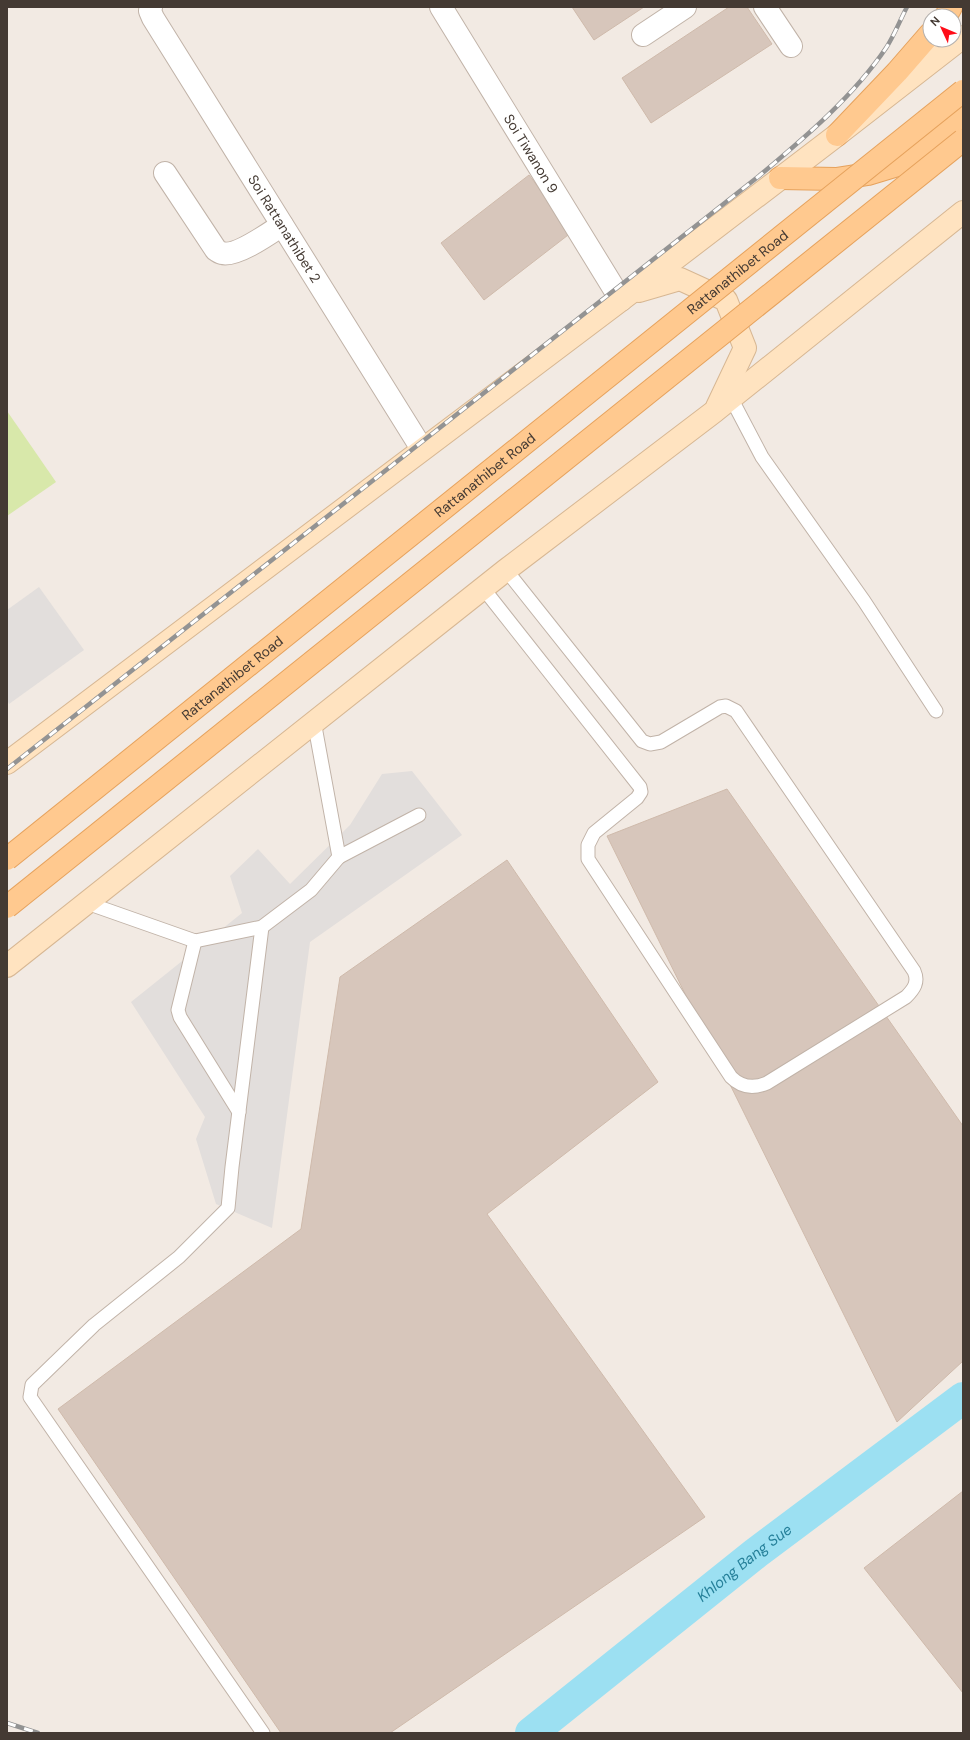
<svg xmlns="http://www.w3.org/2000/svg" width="970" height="1740" font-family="'DM Sans',sans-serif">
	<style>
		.green { fill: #d8e8aa }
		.parking { fill: #e2dedc }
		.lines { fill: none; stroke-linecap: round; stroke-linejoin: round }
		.canal { stroke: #9ce0f2; stroke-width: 32 }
		.building { fill: #d7c6bb; stroke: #cfbaab }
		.service-casing { stroke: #c1b3a8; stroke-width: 15 }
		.minor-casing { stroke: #c1b3a8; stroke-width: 24 }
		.secondary-casing { stroke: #d7b793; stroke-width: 24 }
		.primary-casing { stroke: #e6a25d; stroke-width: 24 }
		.service { stroke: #fff; stroke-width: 13 }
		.minor { stroke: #fff; stroke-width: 22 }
		.secondary { stroke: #ffe3c0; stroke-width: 22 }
		.primary { stroke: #ffc98f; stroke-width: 22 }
		.rail-casing { stroke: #939393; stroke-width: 4.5 }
		.rail { stroke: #fff; stroke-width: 3; stroke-dasharray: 9; stroke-linecap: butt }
		.primary-bridge-casing { stroke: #e6a25d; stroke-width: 24; stroke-linecap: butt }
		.primary-bridge { stroke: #ffc98f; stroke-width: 22 }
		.labels { text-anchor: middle; stroke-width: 3; stroke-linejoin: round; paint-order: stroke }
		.street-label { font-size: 14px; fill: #443a33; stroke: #fff }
		.water-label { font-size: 15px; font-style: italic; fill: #26809a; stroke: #fff }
	</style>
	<rect width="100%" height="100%" fill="#f2eae3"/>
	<polygon class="green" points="7,411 56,482 7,516"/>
	<g class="parking">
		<polygon points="39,587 84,650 9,704 7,700 7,610"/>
		<polygon points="412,771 462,835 310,942 272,1228 216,1204 196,1139 205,1117 131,1002 242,913 230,876 258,849 290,884 350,825 382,774"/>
	</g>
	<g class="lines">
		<path class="canal" id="s1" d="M531,1733l225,-180 207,-155"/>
	</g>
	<g class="building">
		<polygon points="572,7 644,7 594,40"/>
		<polygon points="729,7 747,7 772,44 651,123 622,78"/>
		<polygon points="529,175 572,232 484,300 441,243"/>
		<polygon points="727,789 963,1126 963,1361 897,1422 607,836"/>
		<polygon points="507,860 658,1082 487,1214 705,1517 390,1733 281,1733 58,1409 301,1229 340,977"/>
		<polygon points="963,1491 963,1693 864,1568"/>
	</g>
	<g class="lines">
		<g class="service-casing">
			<g id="service">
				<polyline points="731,398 762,457 864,601 936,711"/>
				<path d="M483,588l157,199 1,5 -4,6 -43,35 -6,12v14l143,218c10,10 22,12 36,6l139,-86c8,-8 13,-15 8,-26l-178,-260 -10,-5 -6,1 -59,35 -11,2 -8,-3 -136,-171"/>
				<polyline points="339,857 419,815"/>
				<polyline points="87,903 195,941 262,927 311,890 339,857 314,721"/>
				<polyline points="262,927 232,1167 228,1208 179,1257 94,1325 32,1385 30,1397 263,1733"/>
				<polyline points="195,941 178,1010 180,1017 239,1112"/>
			</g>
		</g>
		<g class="minor-casing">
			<g id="minor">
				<path id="s2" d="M151,7l-1,4 3,7 269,431"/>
				<path id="s3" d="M441,7l180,293"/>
				<polyline points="765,7 791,46"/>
				<polyline points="643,35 685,7"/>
				<path d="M165,173l51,77c2,1 4,3 6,3 14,4 48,-20 60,-28"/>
			</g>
		</g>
		<g class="secondary-casing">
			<g id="secondary">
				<polyline points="639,291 680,279 726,300 745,348 717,407"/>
				<polyline points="7,763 621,300 837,135 963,37"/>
				<polyline points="7,966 506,570 715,411 963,212"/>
			</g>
		</g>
		<g class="primary-casing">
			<g id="primary">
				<polyline points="946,16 951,7"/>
				<polyline points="837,135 897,72 930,34"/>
				<polyline points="780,178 836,179 868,174 901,164 963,114"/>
			</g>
		</g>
		<use href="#service" class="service"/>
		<use href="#minor" class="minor"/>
		<use href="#secondary" class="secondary"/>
		<use href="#primary" class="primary"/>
		<g class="rail-casing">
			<g id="rail">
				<path d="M7,769l752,-593c45,-38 94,-79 127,-128 8,-12 14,-28 21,-41"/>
				<polyline points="7,1723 38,1733"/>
			</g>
		</g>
		<use href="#rail" class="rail"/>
		<g class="primary-bridge-casing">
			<g id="primary-bridge">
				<path id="s4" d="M7,859l956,-768"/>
				<polyline points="7,907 963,140"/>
			</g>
		</g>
		<use href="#primary-bridge" class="primary-bridge"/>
	</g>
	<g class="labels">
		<g class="street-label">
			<text dy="5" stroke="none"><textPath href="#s3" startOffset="172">Soi Tiwanon 9</textPath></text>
			<text dy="5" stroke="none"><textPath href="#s2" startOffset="260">Soi Rattanathibet 2</textPath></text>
			<text dy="5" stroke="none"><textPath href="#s4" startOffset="937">Rattanathibet Road</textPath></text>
			<text dy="5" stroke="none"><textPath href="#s4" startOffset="613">Rattanathibet Road</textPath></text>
			<text dy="5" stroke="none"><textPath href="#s4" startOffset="289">Rattanathibet Road</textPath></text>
		</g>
		<g class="water-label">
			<text dy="5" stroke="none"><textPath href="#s1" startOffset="273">Khlong Bang Sue</textPath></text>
		</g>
	</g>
	<rect width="970" height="1740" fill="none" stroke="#443a33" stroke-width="16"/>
	<g transform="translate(942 28) rotate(314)"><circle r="19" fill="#ffffff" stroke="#b4b0ad"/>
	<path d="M0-3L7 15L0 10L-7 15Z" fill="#ff0d19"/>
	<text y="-6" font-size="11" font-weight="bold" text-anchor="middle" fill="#443a33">N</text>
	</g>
</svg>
